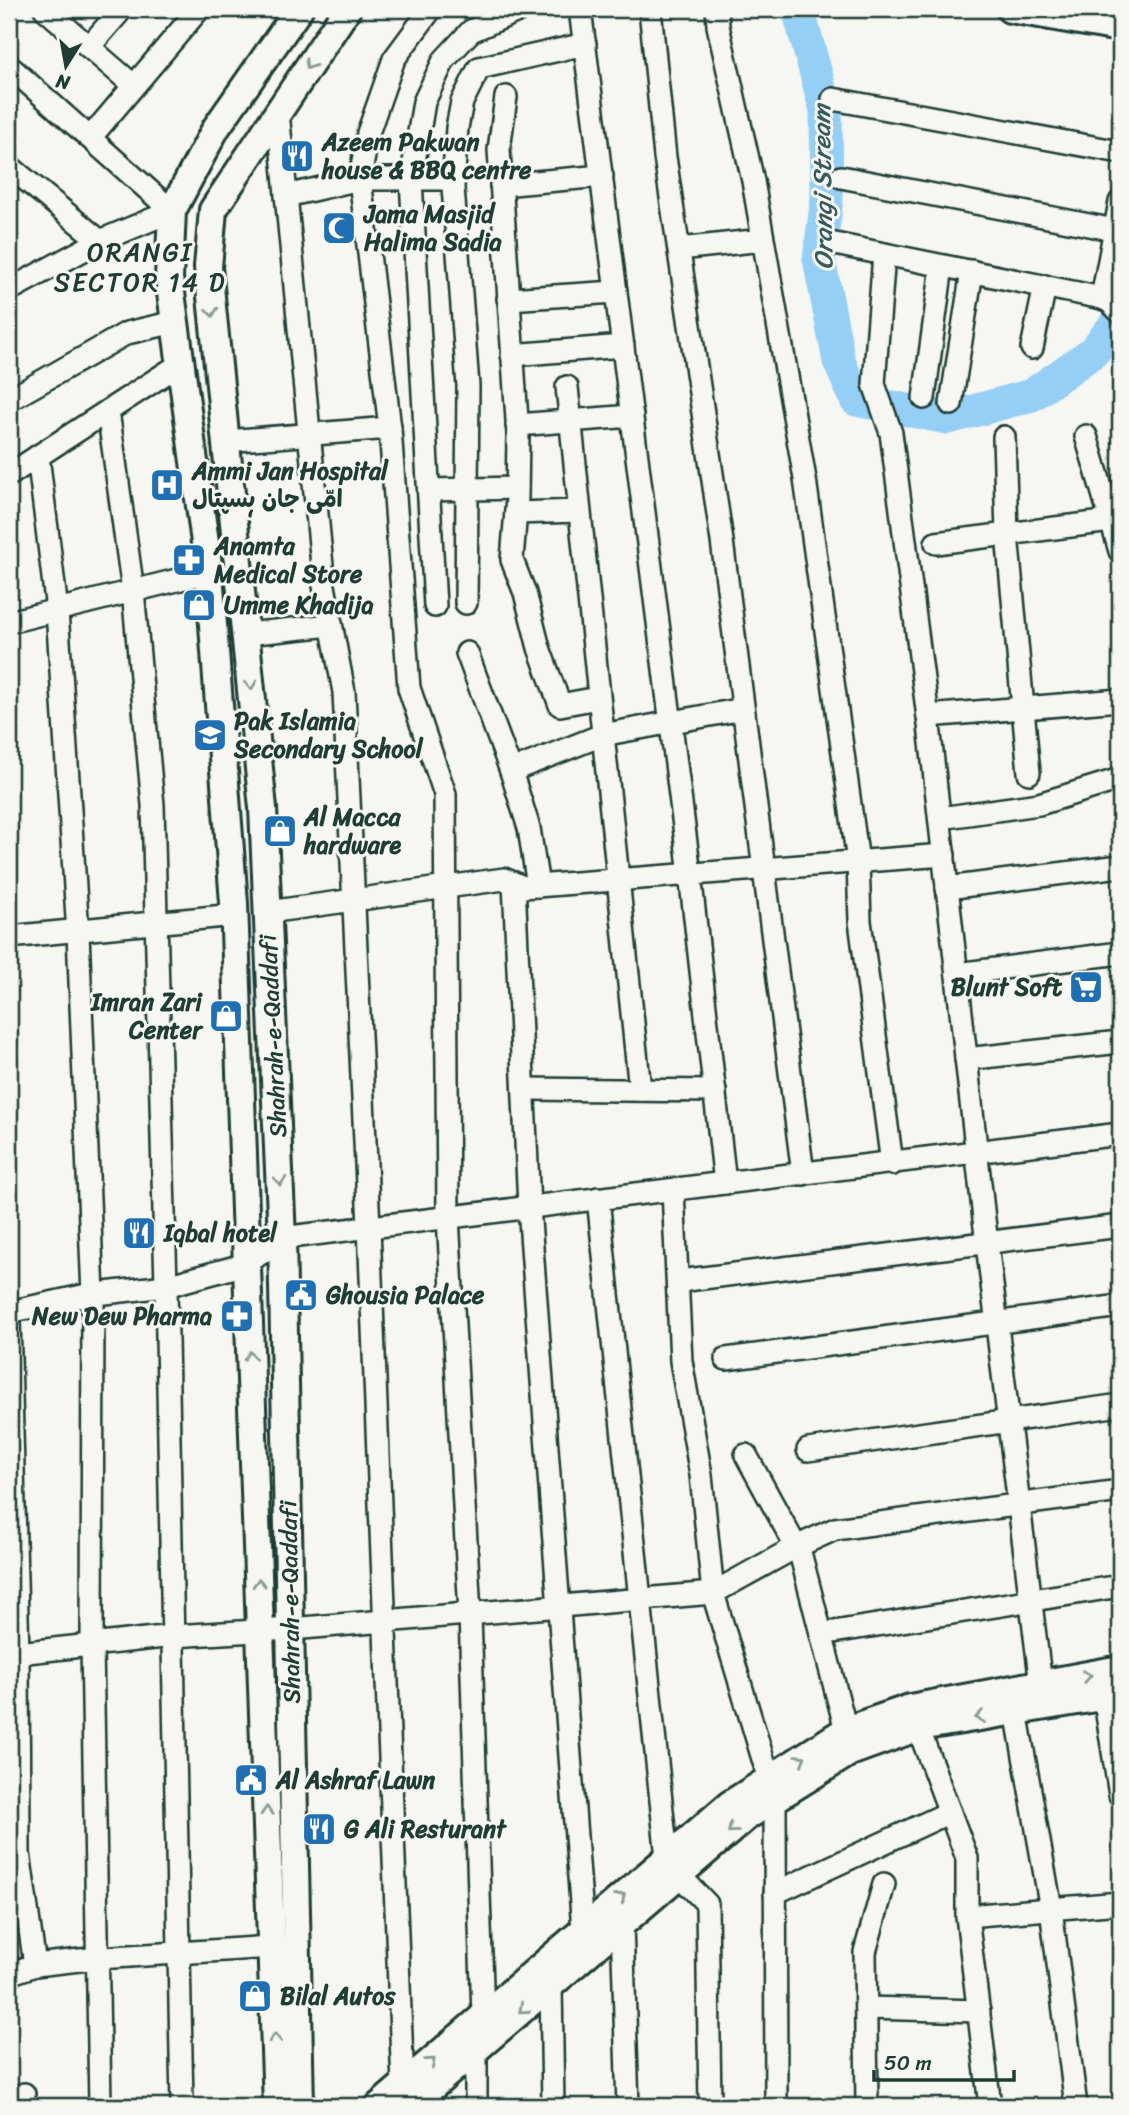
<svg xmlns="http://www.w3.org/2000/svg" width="1129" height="2115" font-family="Sriracha,'Playpen Sans Arabic',sans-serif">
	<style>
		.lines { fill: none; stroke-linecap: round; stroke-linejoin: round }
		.river { stroke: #95cff5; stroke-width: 33 }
		.minor-casing { stroke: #1f3d34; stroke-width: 26 }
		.major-casing { stroke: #1f3d34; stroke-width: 32 }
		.minor { stroke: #f6f6f2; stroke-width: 21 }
		.major { stroke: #f6f6f2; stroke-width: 26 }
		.oneway { stroke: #8a9a93 }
		.labels { text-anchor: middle; stroke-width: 6; stroke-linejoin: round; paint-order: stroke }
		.poi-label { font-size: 24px; font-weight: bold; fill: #1f3d34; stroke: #f6f6f2; text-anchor: start }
		.street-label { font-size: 24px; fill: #1f3d34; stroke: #f6f6f2 }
		.water-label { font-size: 26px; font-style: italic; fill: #375a5b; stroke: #f6f6f2 }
		.neighbourhood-label { font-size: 26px; letter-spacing: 2px; fill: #1f3d34; stroke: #f6f6f2 }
	</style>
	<rect width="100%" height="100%" fill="#f6f6f2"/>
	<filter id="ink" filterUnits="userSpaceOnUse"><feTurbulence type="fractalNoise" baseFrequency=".0143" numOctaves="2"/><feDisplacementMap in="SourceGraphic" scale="14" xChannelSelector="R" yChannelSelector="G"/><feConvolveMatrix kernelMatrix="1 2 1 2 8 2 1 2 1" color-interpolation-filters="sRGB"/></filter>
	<g filter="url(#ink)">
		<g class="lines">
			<polyline class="river" points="798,9 826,110 827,199 819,259 839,361 856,400 948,418 1032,395 1093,352 1120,319"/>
			<g class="minor-casing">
				<g id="minor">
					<polyline points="45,9 133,85"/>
					<polyline points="431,9 394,59 368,133 360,179 390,428 409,688 445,794 448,1217 470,1614 483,2017 476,2050 476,2106"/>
					<polyline points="580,9 690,874 725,1183"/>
					<polyline points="650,9 665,157 722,541 803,1174"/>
					<polyline points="717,9 718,26 753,181 805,479 858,862 860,921 892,1164"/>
					<polyline points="89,47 122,9"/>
					<polyline points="9,66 172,211 100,241 9,290"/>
					<polyline points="506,97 499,150 518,435 517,498 512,560 525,593 539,648 560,705 598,698"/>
					<polyline points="833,99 1120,152"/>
					<polyline points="278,112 324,586 344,692 369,1227 403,2086"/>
					<polyline points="90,138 199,9"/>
					<polyline points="9,166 100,241"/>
					<polyline points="841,177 1115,230"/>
					<polyline points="501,185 602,176"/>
					<polyline points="286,196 360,179 453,179"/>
					<polyline points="835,244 1102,298 1120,202"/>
					<polyline points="679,249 763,240"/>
					<polyline points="884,254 874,384 891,433 929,725 984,1219 1041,1685"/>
					<polyline points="1102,298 1109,301 1120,312"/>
					<polyline points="508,299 616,292"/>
					<polyline points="1032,348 1045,286"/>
					<polyline points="512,355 623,346"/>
					<polyline points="567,387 640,1090"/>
					<polyline points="924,398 942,266"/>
					<polyline points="9,400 127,333 175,322"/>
					<polyline points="951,404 972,271"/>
					<polyline points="108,411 133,591 153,805 166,1286 182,2106"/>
					<polyline points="517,425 632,416"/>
					<polyline points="1086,436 1120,551"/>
					<polyline points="1004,437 1007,534 1029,773"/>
					<polyline points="226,441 390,428"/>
					<polyline points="38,456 57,610 78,933 93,1295 92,1645 100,2106"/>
					<polyline points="9,475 180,364"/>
					<polyline points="430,490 517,488"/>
					<polyline points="516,513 579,511"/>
					<polyline points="936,543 1111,521"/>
					<polyline points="466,603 468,386 453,187 457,128 462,102 479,68 585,44"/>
					<polyline points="435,606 411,180 424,102 444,60 471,31 522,9"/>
					<polyline points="9,622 209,572"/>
					<polyline points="246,634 331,625"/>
					<polyline points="467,653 511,771 529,828 538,886"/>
					<polyline points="928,716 1120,700"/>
					<polyline points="511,771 602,735 743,709"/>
					<polyline points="940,818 1039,804 1120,779"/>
					<polyline points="514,883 529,1207 583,1930"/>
					<polyline points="947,888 1120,866"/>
					<polyline points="268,912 504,879 523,887 944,855"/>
					<polyline points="9,937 235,915"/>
					<polyline points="957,974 1120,953"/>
					<polyline points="966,1059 1120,1042"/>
					<polyline points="524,1089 715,1091"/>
					<polyline points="673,1190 681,1361 701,1475 713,1593 769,1779"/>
					<polyline points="598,1198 667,1858"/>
					<polyline points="679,1281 1120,1226"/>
					<polyline points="9,1312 87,1295 166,1286 246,1264 282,1238 1120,1134"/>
					<polyline points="9,1319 18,1653 19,1853 35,1965"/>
					<polyline points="726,1359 1120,1306"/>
					<polyline points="808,1450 1120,1405"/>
					<polyline points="746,1455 801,1556 846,1730"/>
					<polyline points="821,1634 1120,1586"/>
					<polyline points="18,1653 173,1636 291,1629 713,1593 796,1547 835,1529 1120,1491"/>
					<polyline points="1104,1696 1120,1795"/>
					<polyline points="1016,1711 1051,1909 1076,2106"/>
					<polyline points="913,1714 967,1858 967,1916 990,2106"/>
					<polyline points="775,1799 776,2106"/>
					<polyline points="679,1875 707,1904 710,2106"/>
					<polyline points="775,1893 950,1812"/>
					<polyline points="967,1916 1120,1903"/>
					<polyline points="622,1924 628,2106"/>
					<polyline points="9,1974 35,1965 98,1958 272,1947"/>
					<polyline points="551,1985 553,2106"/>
					<polyline points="866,2008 979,2011"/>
					<polyline points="9,2099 24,2094"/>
					<polyline points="867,2106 865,1952 884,1884"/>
				</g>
			</g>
			<g class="major-casing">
				<g id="major">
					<polyline points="1010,9 1120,28"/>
					<polyline points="277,2106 234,903 209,572 169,278 172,211 216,128 299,9"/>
					<polyline points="300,2106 282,1238 263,808 208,267 213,210 347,9"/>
					<polyline points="379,2106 729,1805 846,1730 910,1708 1120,1669"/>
					<polyline points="410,2106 746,1817 850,1752 919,1727 1120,1694"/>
				</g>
			</g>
			<use href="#minor" class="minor"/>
			<use href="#major" class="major"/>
		</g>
		<defs><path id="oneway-chevron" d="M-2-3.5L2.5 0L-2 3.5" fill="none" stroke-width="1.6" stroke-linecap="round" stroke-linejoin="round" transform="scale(1.75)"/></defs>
		<g class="oneway">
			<use href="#oneway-chevron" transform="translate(309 65) rotate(124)"/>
			<use href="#oneway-chevron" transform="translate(212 312) rotate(84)"/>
			<use href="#oneway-chevron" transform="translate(251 685) rotate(84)"/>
			<use href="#oneway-chevron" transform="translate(280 1181) rotate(87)"/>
			<use href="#oneway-chevron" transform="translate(250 1356) rotate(-92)"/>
			<use href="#oneway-chevron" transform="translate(259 1583) rotate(-92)"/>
			<use href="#oneway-chevron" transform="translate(1087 1676) rotate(-11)"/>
			<use href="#oneway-chevron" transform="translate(980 1717) rotate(171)"/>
			<use href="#oneway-chevron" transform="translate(801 1759) rotate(-32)"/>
			<use href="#oneway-chevron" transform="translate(267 1811) rotate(-92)"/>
			<use href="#oneway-chevron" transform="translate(732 1829) rotate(139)"/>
			<use href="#oneway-chevron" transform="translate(621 1897) rotate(-41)"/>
			<use href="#oneway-chevron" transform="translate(523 2009) rotate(139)"/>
			<use href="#oneway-chevron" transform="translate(275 2038) rotate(-92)"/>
			<use href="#oneway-chevron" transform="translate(431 2062) rotate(-41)"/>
		</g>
	</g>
	<defs>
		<g id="restaurant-square" transform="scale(1.75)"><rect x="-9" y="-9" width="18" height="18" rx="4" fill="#1f6fb2" stroke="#f6f6f2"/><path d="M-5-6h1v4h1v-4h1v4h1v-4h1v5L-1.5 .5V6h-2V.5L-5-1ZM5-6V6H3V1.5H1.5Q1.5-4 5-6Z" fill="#fff"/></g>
		<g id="mosque-square" transform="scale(1.75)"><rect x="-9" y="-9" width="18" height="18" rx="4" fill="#1f6fb2" stroke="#f6f6f2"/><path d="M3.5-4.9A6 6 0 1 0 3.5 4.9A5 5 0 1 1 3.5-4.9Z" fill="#fff"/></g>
		<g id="hospital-square" transform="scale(1.75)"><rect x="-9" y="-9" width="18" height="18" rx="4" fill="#1f6fb2" stroke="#f6f6f2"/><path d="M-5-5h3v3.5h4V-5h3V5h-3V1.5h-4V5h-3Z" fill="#fff"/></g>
		<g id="pharmacy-square" transform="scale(1.75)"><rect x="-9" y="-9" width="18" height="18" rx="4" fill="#1f6fb2" stroke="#f6f6f2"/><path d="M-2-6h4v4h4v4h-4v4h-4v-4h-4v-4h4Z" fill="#fff"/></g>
		<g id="shop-square" transform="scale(1.75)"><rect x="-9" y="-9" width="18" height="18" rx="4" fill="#1f6fb2" stroke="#f6f6f2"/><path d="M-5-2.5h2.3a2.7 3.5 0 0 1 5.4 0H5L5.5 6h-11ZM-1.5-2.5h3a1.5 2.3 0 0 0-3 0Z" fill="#fff"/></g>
		<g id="school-square" transform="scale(1.75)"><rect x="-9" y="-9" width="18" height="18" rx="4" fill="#1f6fb2" stroke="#f6f6f2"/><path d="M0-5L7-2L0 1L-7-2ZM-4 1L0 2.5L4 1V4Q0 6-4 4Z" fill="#fff"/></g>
		<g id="supermarket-square" transform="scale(1.75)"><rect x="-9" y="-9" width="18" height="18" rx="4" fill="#1f6fb2" stroke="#f6f6f2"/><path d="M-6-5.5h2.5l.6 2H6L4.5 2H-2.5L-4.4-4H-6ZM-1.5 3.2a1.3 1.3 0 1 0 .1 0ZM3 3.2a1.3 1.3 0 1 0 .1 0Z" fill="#fff"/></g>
		<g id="civic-square" transform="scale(1.75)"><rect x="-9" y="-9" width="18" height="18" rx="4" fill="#1f6fb2" stroke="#f6f6f2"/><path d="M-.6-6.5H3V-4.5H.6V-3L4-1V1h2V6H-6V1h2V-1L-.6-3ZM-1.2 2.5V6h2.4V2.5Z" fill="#fff"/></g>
	</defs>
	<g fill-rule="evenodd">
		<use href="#restaurant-square" x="297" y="156"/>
		<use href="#mosque-square" x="339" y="228"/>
		<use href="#hospital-square" x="167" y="485"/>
		<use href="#pharmacy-square" x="189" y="560"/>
		<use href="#shop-square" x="199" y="605"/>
		<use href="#school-square" x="210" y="735"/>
		<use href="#shop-square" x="280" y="831"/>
		<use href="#supermarket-square" x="1086" y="987"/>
		<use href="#shop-square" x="226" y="1016"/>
		<use href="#restaurant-square" x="139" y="1233"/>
		<use href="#civic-square" x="301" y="1295"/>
		<use href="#pharmacy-square" x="237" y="1316"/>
		<use href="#civic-square" x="251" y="1780"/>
		<use href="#restaurant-square" x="319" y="1829"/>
		<use href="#shop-square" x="255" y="1996"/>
	</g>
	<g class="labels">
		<g class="poi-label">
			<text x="322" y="150">Azeem Pakwan<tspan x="322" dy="28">house &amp; BBQ centre</tspan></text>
			<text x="364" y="222">Jama Masjid<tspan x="364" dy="28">Halima Sadia</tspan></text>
			<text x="192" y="479">Ammi Jan Hospital<tspan x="192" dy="28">امّی جان ہسپتال</tspan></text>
			<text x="214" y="554">Anamta<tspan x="214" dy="28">Medical Store</tspan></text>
			<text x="224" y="613">Umme Khadija</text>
			<text x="234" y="729">Pak Islamia<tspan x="234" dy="28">Secondary School</tspan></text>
			<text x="304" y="825">Al Macca<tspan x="304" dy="28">hardware</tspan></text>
			<text x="1062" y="995" text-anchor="end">Blunt Soft</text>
			<text x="202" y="1010" text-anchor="end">Imran Zari<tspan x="202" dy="28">Center</tspan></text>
			<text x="164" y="1241">Iqbal hotel</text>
			<text x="326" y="1303">Ghousia Palace</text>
			<text x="212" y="1324" text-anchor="end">New Dew Pharma</text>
			<text x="276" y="1788">Al Ashraf Lawn</text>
			<text x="344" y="1837">G Ali Resturant</text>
			<text x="280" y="2004">Bilal Autos</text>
		</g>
		<g class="street-label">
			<text transform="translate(273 1036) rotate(-93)" y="8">Shahrah-e-Qaddafi</text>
			<text transform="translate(290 1602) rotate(-91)" y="8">Shahrah-e-Qaddafi</text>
		</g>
		<g class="water-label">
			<text transform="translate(822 187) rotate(-91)" y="9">Orangi Stream</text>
		</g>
		<g class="neighbourhood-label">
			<text x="140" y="261">ORANGI<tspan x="140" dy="30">SECTOR 14 D</tspan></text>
		</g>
	</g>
	<rect width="1129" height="2115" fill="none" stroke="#f6f6f2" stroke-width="35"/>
	<rect x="18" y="18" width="1094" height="2080" fill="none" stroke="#1f3d34" stroke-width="2.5" filter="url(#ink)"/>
	<g transform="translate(66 66) rotate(191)" stroke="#f6f6f2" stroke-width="5" paint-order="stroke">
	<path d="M0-5L12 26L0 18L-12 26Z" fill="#1f3d34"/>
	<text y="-10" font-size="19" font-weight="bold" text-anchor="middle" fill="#1f3d34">N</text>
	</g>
	<path d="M874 2070v10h140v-10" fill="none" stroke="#1f3d34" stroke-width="3.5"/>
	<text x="884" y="2070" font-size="21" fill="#1f3d34" stroke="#f6f6f2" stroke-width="5" paint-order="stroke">50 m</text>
</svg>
